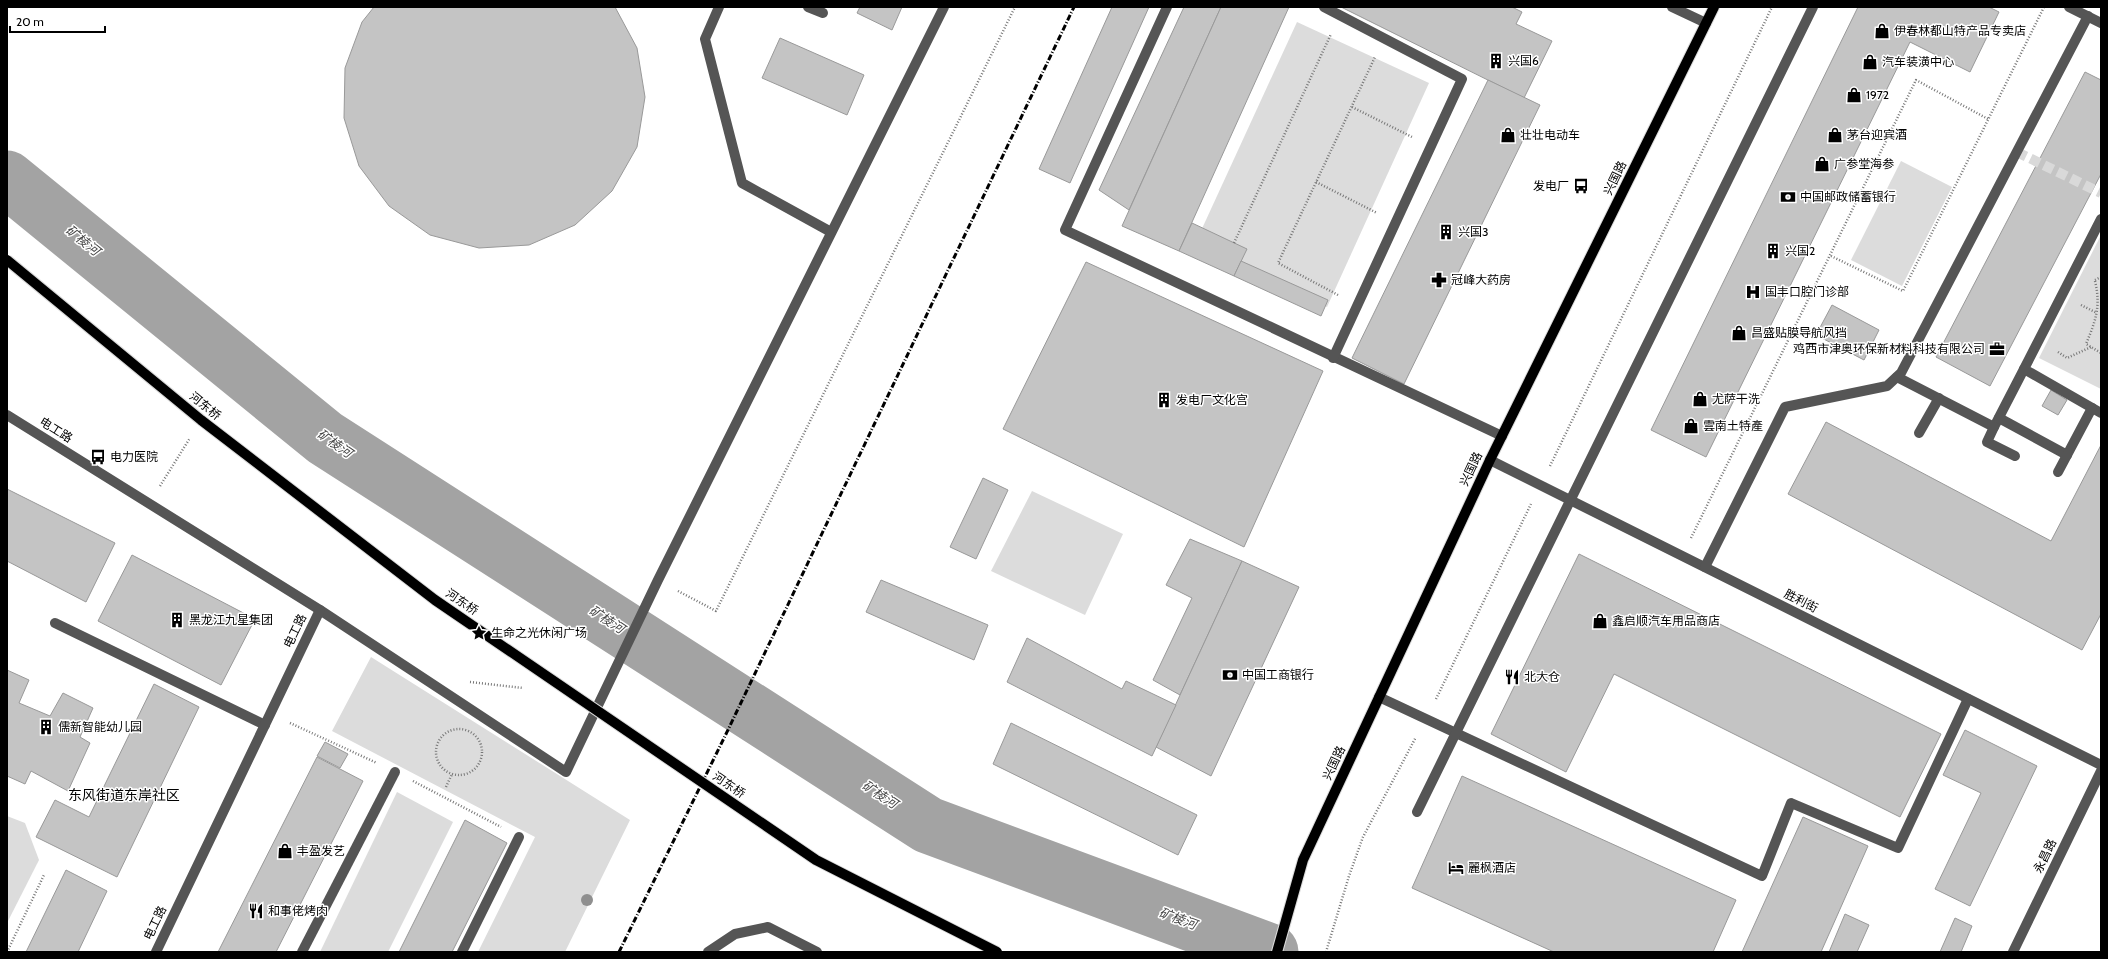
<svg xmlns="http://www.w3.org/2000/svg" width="2108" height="959" font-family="Cabin,'Noto Sans SC',sans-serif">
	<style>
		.green { fill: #dcdcdc }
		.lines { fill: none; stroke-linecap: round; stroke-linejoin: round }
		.river { stroke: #a3a3a3; stroke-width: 57 }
		.building { fill: #c4c4c4; stroke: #999 }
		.minor-tunnel { stroke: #d9d9d9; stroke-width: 10; stroke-dasharray: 10 5; stroke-linecap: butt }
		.major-casing { stroke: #dbdbdb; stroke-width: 12 }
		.path { stroke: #777; stroke-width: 2.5; stroke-dasharray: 1 2; stroke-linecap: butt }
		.minor { stroke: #555; stroke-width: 10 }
		.major { stroke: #000; stroke-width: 10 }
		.rail { stroke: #000; stroke-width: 3; stroke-dasharray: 6 2 1 2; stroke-linecap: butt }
		.major-bridge-casing { stroke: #dbdbdb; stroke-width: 12; stroke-linecap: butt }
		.major-bridge { stroke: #000; stroke-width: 10 }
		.tree { fill: #8f8f8f }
		.labels { text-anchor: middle; stroke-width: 3; stroke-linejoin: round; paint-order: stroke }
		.poi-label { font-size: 12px; fill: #000; stroke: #fff; text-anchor: start }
		.street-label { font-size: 12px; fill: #000; stroke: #fff }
		.water-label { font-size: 13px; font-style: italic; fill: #444; stroke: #fff }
		.quarter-label { font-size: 14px; fill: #000; stroke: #fff }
	</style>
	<rect width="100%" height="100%" fill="#fff"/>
	<g class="green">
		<polygon points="1297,22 1429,83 1327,307 1194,246"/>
		<polygon points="1901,161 1952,187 1902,286 1851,260"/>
		<polygon points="2101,235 2101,389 2039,358"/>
		<polygon points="1032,491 1123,534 1085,615 991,571"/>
		<polygon points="371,657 630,820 565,952 478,952 535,837 332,731"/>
		<polygon points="397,792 453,822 388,952 320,952"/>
		<polygon points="7,816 25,823 39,860 7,923"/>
	</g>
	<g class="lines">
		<polyline class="river" points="7,179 325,438 928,825 1270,952"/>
	</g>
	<g class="building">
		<polygon points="374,7 615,7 637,48 645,97 637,147 612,191 575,225 529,245 479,248 430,235 389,206 359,166 344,118 345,68 362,22"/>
		<polygon points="860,7 902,7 892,30 857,13"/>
		<polygon points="1112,7 1149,7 1070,183 1039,169"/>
		<polygon points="1184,7 1221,7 1129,210 1099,190"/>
		<polygon points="1221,7 1289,7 1179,251 1122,226"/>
		<polygon points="1341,7 1512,7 1522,12 1516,24 1552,41 1524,98"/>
		<polygon points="1858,7 1989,7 1999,12 1970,72 1910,42 1706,457 1651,430"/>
		<polygon points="780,38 864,75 847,115 762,78"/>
		<polygon points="2085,72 2101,80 2101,174 1990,386 1936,357"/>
		<polygon points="1488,80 1540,105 1404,384 1352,358"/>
		<polygon points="1192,223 1247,249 1234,276 1179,251"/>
		<polygon points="1241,261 1328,300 1321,316 1234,276"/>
		<polygon points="1086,262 1323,371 1244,547 1003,429"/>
		<polygon points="1832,305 1879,330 1864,360 1816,335"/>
		<polygon points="2051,390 2067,400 2058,415 2042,406"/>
		<polygon points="1826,422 2051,541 2101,445 2101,614 2082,650 1788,494"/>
		<polygon points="983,478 1008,490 976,559 950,547"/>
		<polygon points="7,489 115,543 86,602 7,561"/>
		<polygon points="1190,539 1242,561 1180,695 1153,680 1192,598 1166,585"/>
		<polygon points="1579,554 1941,734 1900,817 1614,674 1566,772 1491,734"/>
		<polygon points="132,555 255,619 221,685 98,621"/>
		<polygon points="1242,561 1299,587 1211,776 1156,747"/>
		<polygon points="881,580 988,625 974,660 866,612"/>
		<polygon points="1027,638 1122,689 1126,681 1176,705 1152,756 1007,682"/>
		<polygon points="7,670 29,680 19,703 50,716 63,693 93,708 80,737 90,743 68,791 31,771 25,784 7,776"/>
		<polygon points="154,684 199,707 117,877 36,837 55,800 89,817"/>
		<polygon points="1011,723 1197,815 1178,855 993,764"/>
		<polygon points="1965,730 2037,766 1970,906 1935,889 1981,793 1943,775"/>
		<polygon points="325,742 348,754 340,768 317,756"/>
		<polygon points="317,757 363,781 276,952 218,952"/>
		<polygon points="1462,776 1736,900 1713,952 1554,952 1412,888"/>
		<polygon points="1803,817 1868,846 1821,952 1742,952"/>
		<polygon points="465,820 507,843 452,952 399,952"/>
		<polygon points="66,870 107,891 78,952 26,952"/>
		<polygon points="1845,914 1869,925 1857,952 1829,952"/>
		<polygon points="1955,918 1972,926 1961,952 1940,952"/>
	</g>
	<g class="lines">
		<polyline class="minor-tunnel" points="2017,152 2101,193"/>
		<g class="major-casing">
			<polyline id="major" points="1277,952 1303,860 1490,460 1714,7"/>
		</g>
		<g class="path">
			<polyline points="1352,107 1412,137"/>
			<polyline points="1316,182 1377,213"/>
			<polyline points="1234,243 1331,34"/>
			<polyline points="1831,256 1903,291 2044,7"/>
			<polyline points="2095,280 2101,277"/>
			<path d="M2095,281c6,25 1,39 -9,63l15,9"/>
			<polyline points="1338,295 1278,263 1375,57"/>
			<polyline points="2081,305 2097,313"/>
			<polyline points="2058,352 2067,358 2091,347"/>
			<polyline points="1550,466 1772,7"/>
			<polyline points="160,486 190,438"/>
			<polyline points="1691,538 1916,80 1988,119"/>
			<polyline points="678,591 716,611 1015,7"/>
			<polyline points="470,682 523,688"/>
			<polyline points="1436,699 1531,504"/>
			<polyline points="290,723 377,763"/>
			<circle cx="459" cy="752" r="23"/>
			<polyline points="413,781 501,827"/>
			<polyline points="446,787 452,774"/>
			<polyline points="7,952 44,875"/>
			<polyline points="1326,952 1349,876 1363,837 1416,737"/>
		</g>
		<g class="minor">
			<polyline points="719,7 705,39 742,183 831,232"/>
			<polyline points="808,7 823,13"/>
			<polyline points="1167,7 1065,230 1502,436"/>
			<polyline points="1324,7 1462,79 1333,358"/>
			<polyline points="1672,7 1706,23"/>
			<polyline points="2069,7 2101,23"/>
			<polyline points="2101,219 2024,369 2101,413"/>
			<polyline points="1897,377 1994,427 2024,369"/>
			<polyline points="7,415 320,610 566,772 658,580 944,7"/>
			<polyline points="1999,418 2067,455"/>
			<polyline points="1994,427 1987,442 2015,456"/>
			<polyline points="1919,433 1939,398"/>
			<polyline points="1490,460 2101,765"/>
			<polyline points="2058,472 2092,408"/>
			<polyline points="1705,567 1785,407 1887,386 1901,373 2088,16"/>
			<polyline points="55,623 265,725"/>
			<polyline points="1379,697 1762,876 1791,803 1898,848 1968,699"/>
			<polyline points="1417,812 1813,7"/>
			<polyline points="156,952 320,610"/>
			<polyline points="302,952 395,772"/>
			<polyline points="462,952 519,837"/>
			<polyline points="708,952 735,934 768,927 817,952"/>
			<polyline points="2013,952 2101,771"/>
		</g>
		<use href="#major" class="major"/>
		<polyline class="rail" points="619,952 726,734 1074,7"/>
		<g class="major-bridge-casing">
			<polyline id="major-bridge" points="7,260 201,420 435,600 816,860 997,952"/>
		</g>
		<use href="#major-bridge" class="major-bridge"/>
	</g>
	<circle class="tree" cx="587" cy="900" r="6"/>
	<defs>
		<g id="shop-bare" transform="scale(1.2)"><path d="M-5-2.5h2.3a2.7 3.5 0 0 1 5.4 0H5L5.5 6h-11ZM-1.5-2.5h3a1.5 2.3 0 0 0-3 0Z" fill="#000" stroke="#fff" stroke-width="2.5" paint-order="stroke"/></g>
		<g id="building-bare" transform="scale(1.2)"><path d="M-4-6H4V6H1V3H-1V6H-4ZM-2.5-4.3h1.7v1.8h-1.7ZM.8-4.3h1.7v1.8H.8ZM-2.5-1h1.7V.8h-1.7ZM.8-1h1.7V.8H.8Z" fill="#000" stroke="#fff" stroke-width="2.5" paint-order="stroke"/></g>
		<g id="bus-bare" transform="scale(1.2)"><path d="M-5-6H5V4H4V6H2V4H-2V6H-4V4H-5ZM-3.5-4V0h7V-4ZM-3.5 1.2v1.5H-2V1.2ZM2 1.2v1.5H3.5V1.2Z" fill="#000" stroke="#fff" stroke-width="2.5" paint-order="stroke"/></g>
		<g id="bank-bare" transform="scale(1.2)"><path d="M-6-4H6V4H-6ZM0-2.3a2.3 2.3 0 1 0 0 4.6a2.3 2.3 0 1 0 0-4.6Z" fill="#000" stroke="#fff" stroke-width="2.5" paint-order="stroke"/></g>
		<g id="pharmacy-bare" transform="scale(1.2)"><path d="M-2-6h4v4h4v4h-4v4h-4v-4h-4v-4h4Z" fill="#000" stroke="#fff" stroke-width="2.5" paint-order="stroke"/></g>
		<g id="hospital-bare" transform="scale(1.2)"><path d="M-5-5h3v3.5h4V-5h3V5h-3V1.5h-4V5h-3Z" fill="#000" stroke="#fff" stroke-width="2.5" paint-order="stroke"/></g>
		<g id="office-bare" transform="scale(1.2)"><path d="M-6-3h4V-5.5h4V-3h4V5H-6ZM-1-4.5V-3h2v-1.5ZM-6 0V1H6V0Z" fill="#000" stroke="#fff" stroke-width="2.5" paint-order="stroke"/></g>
		<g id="sight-bare" transform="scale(1.2)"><path d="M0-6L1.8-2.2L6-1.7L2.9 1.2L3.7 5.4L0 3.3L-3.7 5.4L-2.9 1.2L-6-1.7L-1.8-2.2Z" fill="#000" stroke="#fff" stroke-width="2.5" paint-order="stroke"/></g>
		<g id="restaurant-bare" transform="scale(1.2)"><path d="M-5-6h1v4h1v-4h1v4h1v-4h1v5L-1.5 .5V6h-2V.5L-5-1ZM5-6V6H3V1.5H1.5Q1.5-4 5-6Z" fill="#000" stroke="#fff" stroke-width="2.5" paint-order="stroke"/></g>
		<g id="hotel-bare" transform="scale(1.2)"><path d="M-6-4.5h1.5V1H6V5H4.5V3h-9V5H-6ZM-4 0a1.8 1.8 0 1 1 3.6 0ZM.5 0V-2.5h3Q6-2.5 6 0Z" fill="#000" stroke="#fff" stroke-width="2.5" paint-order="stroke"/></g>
	</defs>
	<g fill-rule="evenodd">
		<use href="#shop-bare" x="1882" y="31"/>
		<use href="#building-bare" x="1496" y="61"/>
		<use href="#shop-bare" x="1870" y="62"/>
		<use href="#shop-bare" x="1854" y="95"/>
		<use href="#shop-bare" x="1508" y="135"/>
		<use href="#shop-bare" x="1835" y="135"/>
		<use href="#shop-bare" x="1822" y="164"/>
		<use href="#bus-bare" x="1581" y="186"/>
		<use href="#bank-bare" x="1788" y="197"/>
		<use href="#building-bare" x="1446" y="232"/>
		<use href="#building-bare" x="1773" y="251"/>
		<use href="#pharmacy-bare" x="1439" y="280"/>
		<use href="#hospital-bare" x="1753" y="292"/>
		<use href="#shop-bare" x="1739" y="333"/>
		<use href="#office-bare" x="1997" y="349"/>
		<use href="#shop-bare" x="1700" y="399"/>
		<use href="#building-bare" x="1164" y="400"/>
		<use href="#shop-bare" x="1691" y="426"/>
		<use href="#bus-bare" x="98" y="457"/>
		<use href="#building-bare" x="177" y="620"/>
		<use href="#shop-bare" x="1600" y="621"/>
		<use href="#sight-bare" x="479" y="633"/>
		<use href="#bank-bare" x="1230" y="675"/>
		<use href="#restaurant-bare" x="1512" y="677"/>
		<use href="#building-bare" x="46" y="727"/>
		<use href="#shop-bare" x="285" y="851"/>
		<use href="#hotel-bare" x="1456" y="868"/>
		<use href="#restaurant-bare" x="256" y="911"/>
	</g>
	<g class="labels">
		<g class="poi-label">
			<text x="1894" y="35">伊春林都山特产品专卖店</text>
			<text x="1508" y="65">兴国6</text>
			<text x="1882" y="66">汽车装潢中心</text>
			<text x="1866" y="99">1972</text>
			<text x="1520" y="139">壮壮电动车</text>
			<text x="1847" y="139">茅台迎宾酒</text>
			<text x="1834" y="168">广参堂海参</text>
			<text x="1569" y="190" text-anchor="end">发电厂</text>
			<text x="1800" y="201">中国邮政储蓄银行</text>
			<text x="1458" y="236">兴国3</text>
			<text x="1785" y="255">兴国2</text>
			<text x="1451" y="284">冠峰大药房</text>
			<text x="1765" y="296">国丰口腔门诊部</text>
			<text x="1751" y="337">昌盛贴膜导航风挡</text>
			<text x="1985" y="353" text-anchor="end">鸡西市津奥环保新材料科技有限公司</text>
			<text x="1712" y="403">尤萨干洗</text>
			<text x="1176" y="404">发电厂文化宫</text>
			<text x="1703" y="430">雲南土特產</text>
			<text x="110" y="461">电力医院</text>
			<text x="189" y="624">黑龙江九星集团</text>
			<text x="1612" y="625">鑫启顺汽车用品商店</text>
			<text x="491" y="637">生命之光休闲广场</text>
			<text x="1242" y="679">中国工商银行</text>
			<text x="1524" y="681">北大仓</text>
			<text x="58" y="731">儒新智能幼儿园</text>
			<text x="297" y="855">丰盈发艺</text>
			<text x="1468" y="872">麗枫酒店</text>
			<text x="268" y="915">和事佬烤肉</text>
		</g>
		<g class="street-label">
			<text transform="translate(1615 178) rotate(-64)" y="4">兴国路</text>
			<text transform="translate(205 406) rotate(39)" y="4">河东桥</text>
			<text transform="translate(56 430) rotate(32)" y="4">电工路</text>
			<text transform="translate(1471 469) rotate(-65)" y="4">兴国路</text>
			<text transform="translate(1801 601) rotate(27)" y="4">胜利街</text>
			<text transform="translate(462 602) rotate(34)" y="4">河东桥</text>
			<text transform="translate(295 631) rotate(-64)" y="4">电工路</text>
			<text transform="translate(1334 763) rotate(-65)" y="4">兴国路</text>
			<text transform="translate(729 785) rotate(34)" y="4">河东桥</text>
			<text transform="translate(2045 856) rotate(-64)" y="4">永昌路</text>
			<text transform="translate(155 923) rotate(-64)" y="4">电工路</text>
		</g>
		<g class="water-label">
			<text transform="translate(83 240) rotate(39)" y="5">矿棱河</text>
			<text transform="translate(335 443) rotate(35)" y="5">矿棱河</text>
			<text transform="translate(607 619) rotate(33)" y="5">矿棱河</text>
			<text transform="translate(880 794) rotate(33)" y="5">矿棱河</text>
			<text transform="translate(1178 918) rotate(20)" y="5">矿棱河</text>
		</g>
		<g class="quarter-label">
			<text x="124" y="800">东风街道东岸社区</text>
		</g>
	</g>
	<rect width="2108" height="959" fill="none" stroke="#000000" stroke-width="16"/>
	<path d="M10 26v6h95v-6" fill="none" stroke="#000000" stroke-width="2"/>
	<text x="16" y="26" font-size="12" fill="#000000" stroke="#ffffff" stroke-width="3" paint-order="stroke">20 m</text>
</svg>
